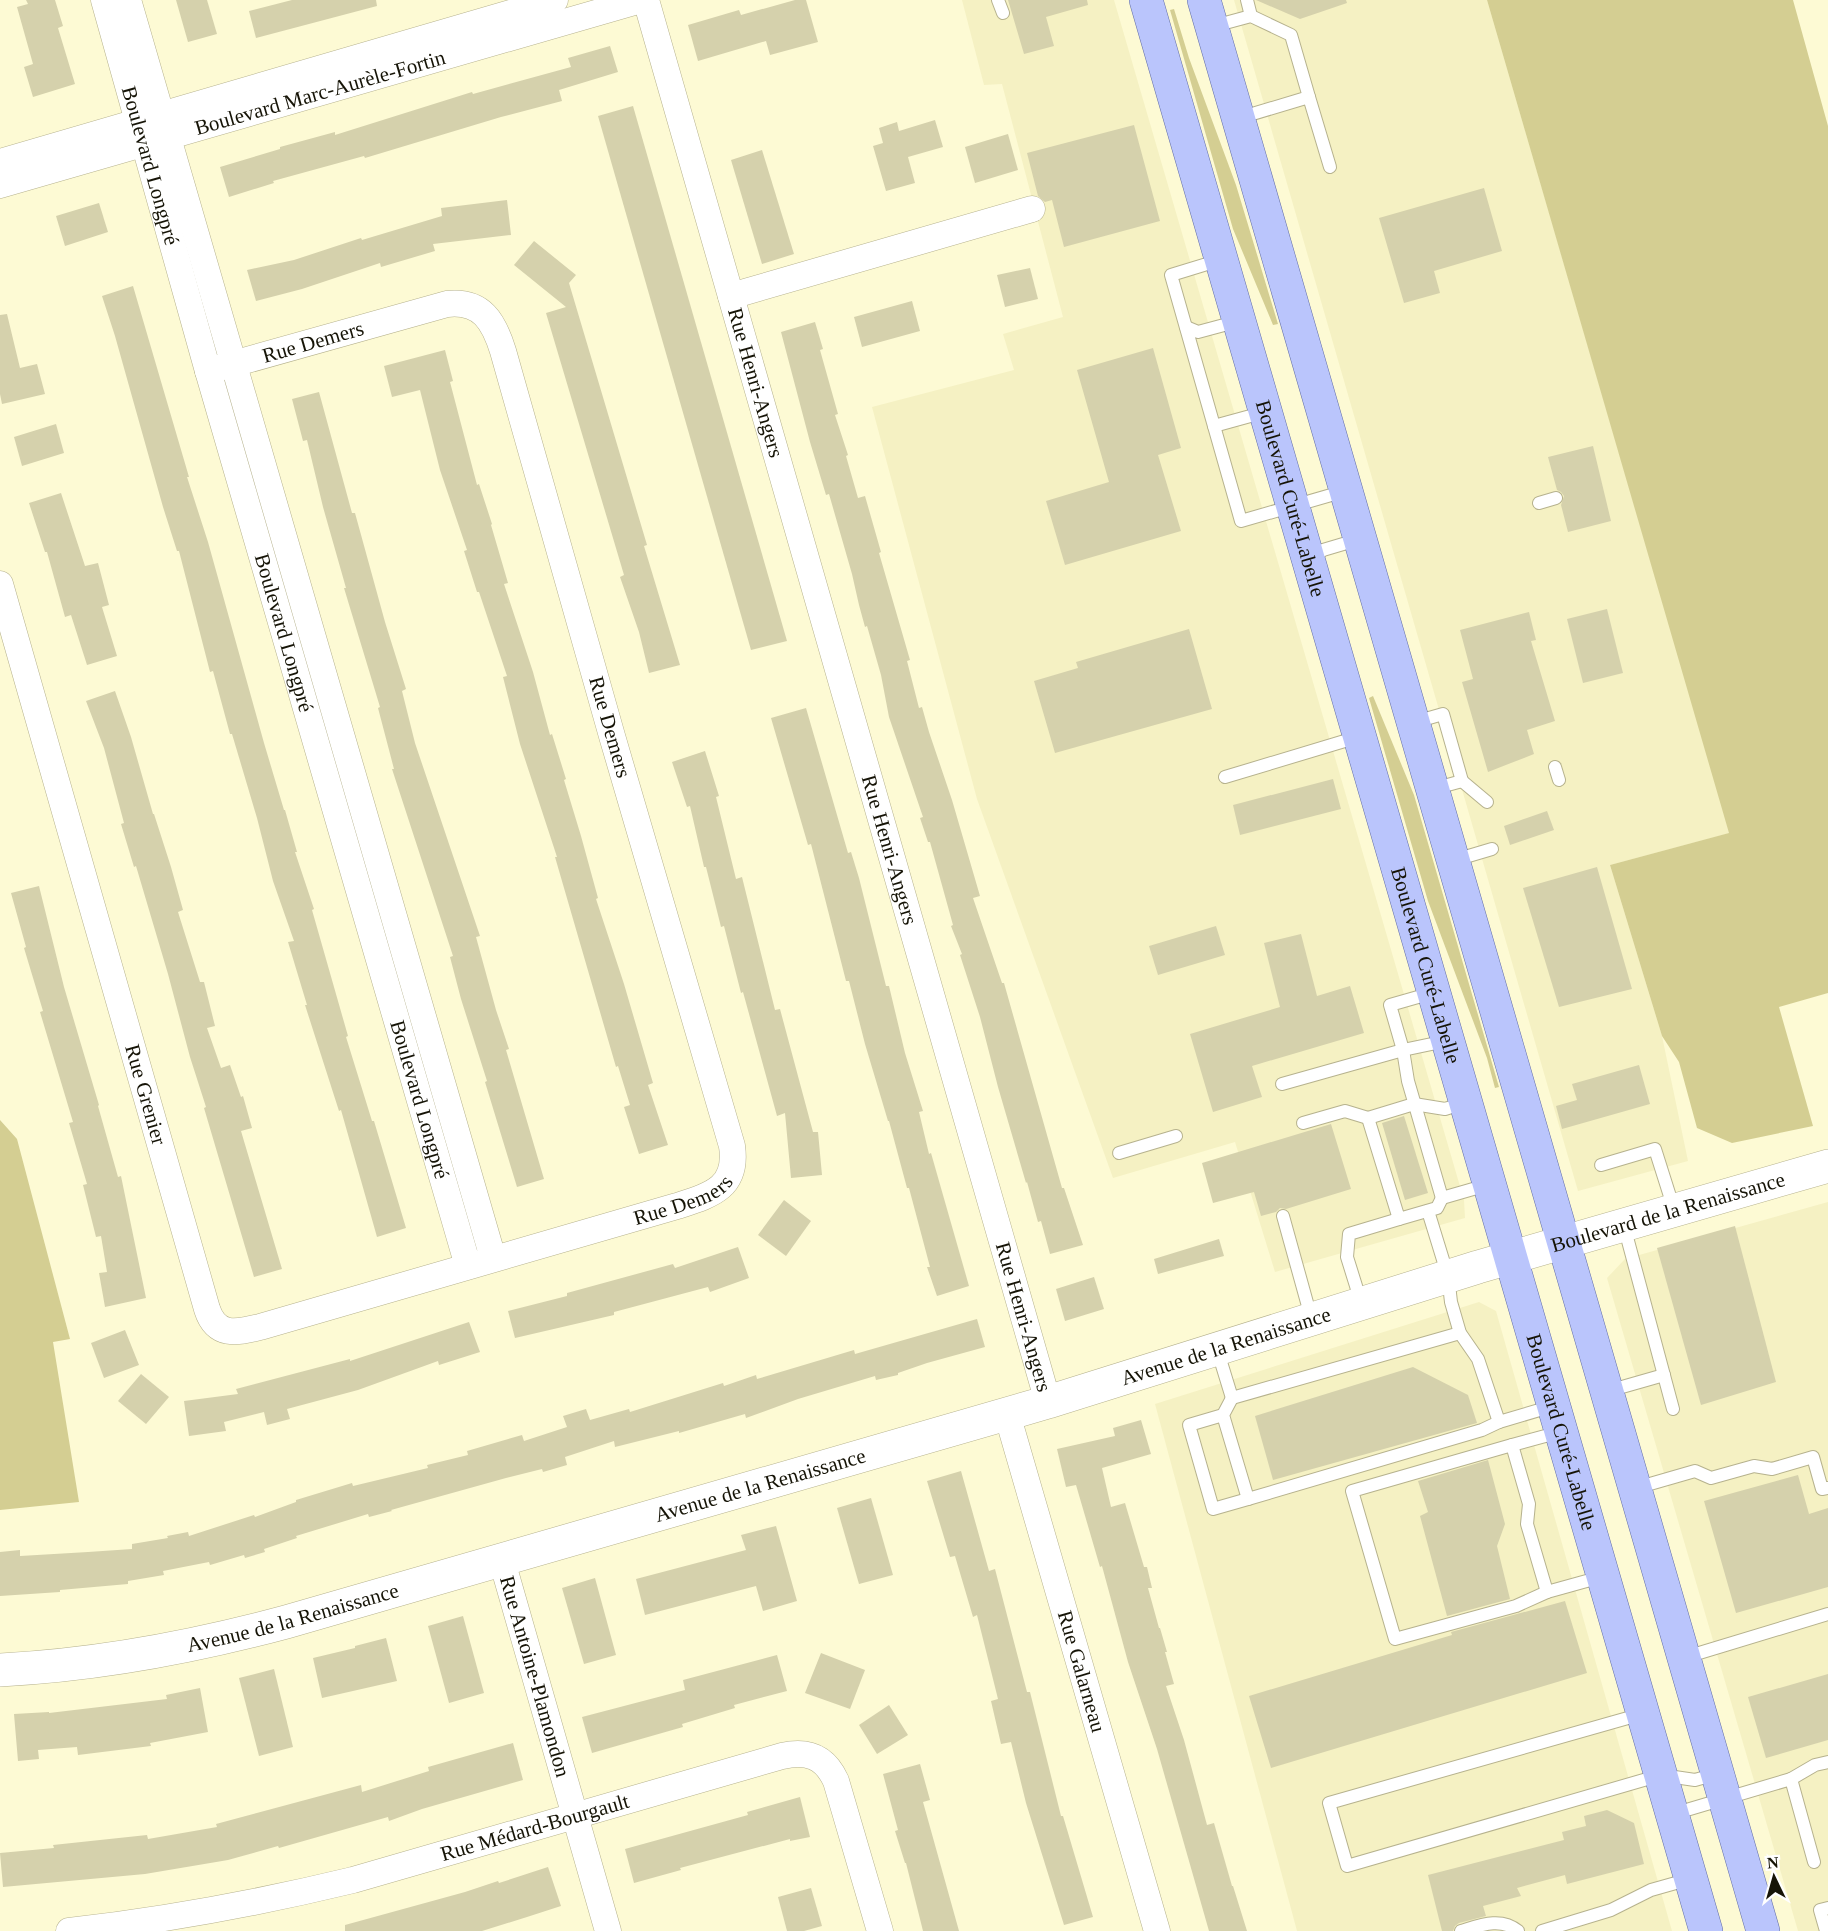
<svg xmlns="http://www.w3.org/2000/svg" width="1828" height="1931" font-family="Georgia,serif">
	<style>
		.built { fill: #f5f1c3 }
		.green { fill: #d4ce92 }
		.building { fill: #d5d1ac }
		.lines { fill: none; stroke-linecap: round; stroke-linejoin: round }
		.lane-casing { stroke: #b6b28e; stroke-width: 14 }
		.street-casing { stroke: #b6b28e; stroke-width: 27 }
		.secondary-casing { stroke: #b6b28e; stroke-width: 34 }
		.primary-casing { stroke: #636ea5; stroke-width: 34 }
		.lane { stroke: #fff; stroke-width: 12 }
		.street { stroke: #fff; stroke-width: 26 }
		.secondary { stroke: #fff; stroke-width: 33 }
		.primary { stroke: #bac5fc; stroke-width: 33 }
		.labels { text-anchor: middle; stroke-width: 4.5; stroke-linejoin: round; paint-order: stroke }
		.street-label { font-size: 21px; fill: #161407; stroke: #fff }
	</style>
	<rect width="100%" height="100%" fill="#fdfad4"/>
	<g class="built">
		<polygon points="962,0 1114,0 1464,1200 1465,1218 1275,1272 1235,1142 1113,1178 977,799 872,407 1014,370 1003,334 1063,317 1002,84 984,85"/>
		<polygon points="1234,0 1487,0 1730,833 1610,865 1662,1036 1688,1161 1578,1191"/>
		<polygon points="1828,1202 1828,1931 1798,1931 1607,1278 1625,1259"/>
		<polygon points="1479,1302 1496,1311 1672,1931 1297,1931 1155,1404"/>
	</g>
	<g class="green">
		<polygon points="1487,0 1793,0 1828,126 1828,993 1779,1007 1813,1126 1732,1143 1697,1128 1679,1062 1662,1036 1610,865 1729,833"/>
		<polygon points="1174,9 1189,58 1236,185 1278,324 1273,325 1233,229 1170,10"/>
		<polygon points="1373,696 1414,795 1499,1087 1495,1088 1487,1058 1428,901 1369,698"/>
		<polygon points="0,1120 17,1139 70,1339 53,1342 79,1502 0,1510"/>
	</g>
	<g class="building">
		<polygon points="26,0 55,0 63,26 58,28 75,84 33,97 24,67 33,64 17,7 28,4"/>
		<polygon points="176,0 207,0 217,34 188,42"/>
		<polygon points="292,0 376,0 377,6 256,38 249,11"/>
		<polygon points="795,0 806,0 818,42 770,55 766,41 698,61 688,25 739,10 741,15"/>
		<polygon points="1008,0 1087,0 1088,5 1046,17 1054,46 1024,54"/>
		<polygon points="1256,0 1346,0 1347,3 1300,19"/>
		<polygon points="610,46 618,72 559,90 562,101 501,117 365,158 364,156 273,181 274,183 229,197 220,167 280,149 280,147 335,132 335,135 472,92 473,94 571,67 568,58"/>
		<polygon points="633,106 787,641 751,650 598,116"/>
		<polygon points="935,120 943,147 908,157 915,183 886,191 873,146 883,143 879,128 897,122 899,131"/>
		<polygon points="1134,125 1160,221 1064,247 1052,200 1045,202 1038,196 1027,153"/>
		<polygon points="1008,134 1018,170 975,183 965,147"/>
		<polygon points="762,150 794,254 762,264 731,160"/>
		<polygon points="1484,188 1502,251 1434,271 1440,293 1404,303 1379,218"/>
		<polygon points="507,200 511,235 433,244 435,251 381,267 380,263 302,289 256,301 247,270 294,260 361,238 362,240 442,216 441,208"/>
		<polygon points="99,203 108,232 65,246 56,216"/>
		<polygon points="534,241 576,275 569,283 647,545 644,546 680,665 649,673 639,632 620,577 624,575 546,313 566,307 514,265"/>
		<polygon points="1030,268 1038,299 1005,307 997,275"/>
		<polygon points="133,286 189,477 187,477 208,542 264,743 284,810 285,810 297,852 295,852 314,909 312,910 348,1036 346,1037 372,1121 374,1121 406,1228 377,1237 341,1110 339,1111 305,1005 307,1005 288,942 294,941 273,881 257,818 232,734 230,734 213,671 210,672 179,551 177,551 163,507 115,336 102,296"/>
		<polygon points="912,301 920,331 862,347 854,317"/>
		<polygon points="7,314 20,368 37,364 45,394 2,404 0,394 0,315"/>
		<polygon points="815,322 823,349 820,350 838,414 835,415 848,455 846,456 858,498 865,496 881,552 879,553 910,660 907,661 919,708 922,707 929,732 952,800 980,896 973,898 1002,983 1004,983 1062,1188 1064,1188 1083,1245 1050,1254 1041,1221 1038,1222 1027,1182 1026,1183 998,1087 980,1017 960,955 962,954 951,926 953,925 930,842 928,842 920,818 923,817 889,717 881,675 867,626 865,627 859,605 852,574 829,494 826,495 810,442 781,332"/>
		<polygon points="1153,348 1181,448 1158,455 1181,531 1065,565 1046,501 1109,482 1077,370"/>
		<polygon points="445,350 453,381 450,382 477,485 479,484 492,524 491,525 508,583 504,584 533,672 550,735 552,734 566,779 564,780 581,836 598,898 596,899 624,984 653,1083 648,1085 668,1145 639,1154 624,1107 630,1105 618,1066 616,1067 555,857 557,857 520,744 503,677 507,676 479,592 477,592 464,551 467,550 440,470 420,390 392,397 384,366"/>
		<polygon points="319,392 352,513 355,513 385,622 406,689 402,691 415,743 480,936 476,937 496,1010 509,1049 506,1050 544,1179 517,1187 485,1082 487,1081 461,999 450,957 453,956 392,769 394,769 378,708 380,707 344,588 346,588 323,507 307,440 303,441 292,399"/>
		<polygon points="56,424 64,453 22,466 14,437"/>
		<polygon points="1593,446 1611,521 1568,532 1561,505 1564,496 1561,492 1557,490 1548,457"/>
		<polygon points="61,493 85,566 98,563 109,605 102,607 117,656 87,665 71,615 65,617 47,552 45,552 29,503"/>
		<polygon points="1607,609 1623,673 1583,683 1567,619"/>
		<polygon points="1529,612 1536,640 1531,641 1555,721 1527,730 1534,754 1488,772 1462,682 1473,679 1460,630"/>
		<polygon points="1189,629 1212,709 1055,753 1034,681 1078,668 1076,662"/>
		<polygon points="115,691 131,737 153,814 154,814 171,867 183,910 178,912 200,982 204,982 215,1026 207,1028 221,1068 230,1065 241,1097 243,1096 252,1128 241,1131 282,1269 254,1277 204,1108 206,1107 190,1057 168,974 136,866 134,867 121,824 124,823 104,748 86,701"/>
		<polygon points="806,708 848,853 851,852 859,878 886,986 889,986 905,1053 923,1111 919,1112 929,1154 931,1153 969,1286 937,1296 927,1267 930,1267 909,1188 907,1188 889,1121 888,1121 865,1044 849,981 846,981 811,844 808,845 771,718"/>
		<polygon points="705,751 719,796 716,797 736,879 742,877 775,1010 780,1009 813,1132 818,1132 822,1175 791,1178 785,1113 777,1116 743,992 741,993 724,926 721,927 706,867 704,867 690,806 687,807 672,762"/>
		<polygon points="1333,779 1341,809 1240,835 1233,805"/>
		<polygon points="1547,811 1554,830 1510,845 1504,826"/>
		<polygon points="1597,867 1632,989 1559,1007 1523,888"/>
		<polygon points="39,886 64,987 99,1105 98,1106 118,1177 121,1176 146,1298 105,1307 99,1273 107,1272 101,1236 96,1237 83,1185 87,1184 69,1123 73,1122 40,1012 43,1011 24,948 26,947 11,893"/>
		<polygon points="1216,926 1225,955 1158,975 1149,946"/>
		<polygon points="1301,934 1317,996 1350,986 1364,1033 1252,1066 1262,1097 1213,1112 1190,1034 1280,1007 1264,943"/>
		<polygon points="1639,1065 1650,1104 1562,1129 1556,1106 1577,1100 1572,1084"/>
		<polygon points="1404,1116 1428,1193 1405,1200 1382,1123"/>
		<polygon points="1331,1124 1351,1189 1286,1209 1280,1208 1276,1212 1261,1216 1254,1192 1213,1203 1202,1163"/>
		<polygon points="784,1200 811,1221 786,1256 758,1235"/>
		<polygon points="1735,1226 1776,1382 1701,1405 1657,1248"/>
		<polygon points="1219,1239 1224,1256 1158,1274 1154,1259"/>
		<polygon points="738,1247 749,1278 710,1292 708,1287 614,1312 614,1315 515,1338 508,1311 567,1296 567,1293 673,1264 675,1268"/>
		<polygon points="1094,1277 1104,1309 1065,1321 1056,1289"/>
		<polygon points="977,1319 985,1347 927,1363 898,1373 898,1375 876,1380 875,1376 798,1399 746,1418 745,1414 679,1433 679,1431 615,1447 614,1441 565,1457 567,1465 543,1472 542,1469 506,1478 391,1510 392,1511 369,1517 368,1514 296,1536 297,1538 264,1549 265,1552 245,1558 244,1555 210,1565 209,1562 163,1571 164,1575 128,1581 128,1584 60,1590 60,1592 0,1596 0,1552 20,1550 20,1556 88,1552 132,1549 132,1544 168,1538 167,1536 188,1532 189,1536 254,1515 255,1517 296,1502 296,1500 352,1483 353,1486 428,1468 427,1465 468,1455 467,1451 522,1435 524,1441 567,1427 563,1416 586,1409 590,1420 629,1409 630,1412 723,1383 724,1386 756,1375 757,1379 854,1350 855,1354"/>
		<polygon points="469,1322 480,1352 439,1365 438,1361 358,1390 287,1409 290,1419 267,1425 264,1412 224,1422 226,1431 189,1436 184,1401 238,1394 236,1389 350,1359 350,1361"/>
		<polygon points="125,1330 139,1365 104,1378 91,1343"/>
		<polygon points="1413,1367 1468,1395 1477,1423 1273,1480 1255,1416"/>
		<polygon points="141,1374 169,1397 146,1424 118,1401"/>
		<polygon points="1141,1420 1151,1454 1102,1468 1111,1507 1125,1503 1144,1567 1147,1567 1152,1588 1148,1588 1159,1628 1160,1628 1167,1652 1165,1652 1174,1684 1166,1686 1184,1740 1207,1825 1214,1823 1232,1886 1233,1886 1247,1931 1209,1931 1157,1749 1128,1662 1102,1566 1100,1567 1076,1485 1066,1487 1057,1449 1115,1436 1113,1428"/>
		<polygon points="1488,1460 1505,1524 1497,1546 1510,1599 1447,1616 1420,1516 1428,1512 1418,1481"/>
		<polygon points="961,1471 989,1571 995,1569 1027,1692 1030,1692 1061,1816 1063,1816 1093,1917 1064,1925 1026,1803 1011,1742 1001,1744 991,1701 998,1699 977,1615 973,1617 955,1556 950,1557 927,1481"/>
		<polygon points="1798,1475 1809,1514 1828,1508 1828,1587 1736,1613 1704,1501"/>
		<polygon points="871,1498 893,1575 859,1584 837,1508"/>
		<polygon points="776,1526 797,1601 763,1611 756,1586 645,1615 636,1579 746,1550 741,1535"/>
		<polygon points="595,1578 616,1655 584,1664 562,1588"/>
		<polygon points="1565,1601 1587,1673 1271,1768 1249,1696 1452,1635 1451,1632"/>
		<polygon points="463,1616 484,1693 449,1703 428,1626"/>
		<polygon points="386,1638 397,1681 322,1698 313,1658 355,1648 355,1646"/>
		<polygon points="821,1653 865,1670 850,1709 805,1693"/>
		<polygon points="777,1655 787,1691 734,1705 735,1708 682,1724 683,1727 592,1753 582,1717 685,1690 683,1680"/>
		<polygon points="274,1669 293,1747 259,1756 239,1678"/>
		<polygon points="1828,1674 1828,1740 1766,1758 1748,1697"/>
		<polygon points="200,1688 208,1732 150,1743 151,1746 78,1755 77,1747 38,1750 39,1759 18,1761 14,1714 49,1712 49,1713 167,1699 166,1695"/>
		<polygon points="889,1705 908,1735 877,1754 859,1725"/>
		<polygon points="513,1743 523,1780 422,1809 389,1821 388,1817 279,1848 278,1846 228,1860 145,1874 3,1887 0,1853 54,1848 53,1845 147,1835 148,1839 217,1827 216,1824 361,1785 362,1792 429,1771 428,1767"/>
		<polygon points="920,1764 930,1800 923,1802 959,1931 923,1931 906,1863 905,1863 895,1831 898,1830 883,1774"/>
		<polygon points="800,1797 810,1837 790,1841 790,1839 680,1868 681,1870 634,1883 625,1849 748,1815 747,1812"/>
		<polygon points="1607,1810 1634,1823 1644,1864 1567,1884 1565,1875 1517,1888 1521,1896 1483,1906 1486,1916 1459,1923 1455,1926 1453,1931 1442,1931 1428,1875 1564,1840 1562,1832 1586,1826 1584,1816"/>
		<polygon points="548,1867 561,1906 527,1917 482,1931 345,1931 345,1925 465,1892 498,1881 499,1883"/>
		<polygon points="811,1888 822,1926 804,1931 787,1931 778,1897"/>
	</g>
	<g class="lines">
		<g class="lane-casing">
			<g id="lane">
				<polyline points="998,0 1003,13"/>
				<polyline points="1247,0 1251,16"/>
				<polyline points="1214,26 1251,16 1291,35 1309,97 1239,118"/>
				<polyline points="1309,97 1330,167"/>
				<polyline points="1220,260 1171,275 1214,426 1265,412"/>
				<polyline points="1186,327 1198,332 1239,321"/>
				<polyline points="1214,426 1241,521 1345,491"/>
				<polyline points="1539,503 1556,498"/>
				<polyline points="1310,561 1323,550 1360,539"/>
				<polyline points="1415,722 1443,714 1462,781 1433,789"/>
				<polyline points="1555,767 1559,780"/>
				<polyline points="1225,777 1358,737"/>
				<polyline points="1462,781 1487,802"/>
				<polyline points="1455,860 1492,849"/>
				<polyline points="1432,993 1390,1005 1403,1050 1408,1081 1442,1198 1487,1185"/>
				<polyline points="1282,1084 1403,1050 1446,1041"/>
				<polyline points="1303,1123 1345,1111 1368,1118"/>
				<polyline points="1119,1153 1176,1136"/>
				<polyline points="1601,1165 1655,1149 1674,1209"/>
				<polyline points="1442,1198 1437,1208 1399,1219 1368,1118 1414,1104 1445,1109 1464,1103"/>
				<polyline points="1428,1211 1448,1276 1451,1302 1460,1333 1478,1359 1499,1422 1553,1406"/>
				<polyline points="1283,1216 1311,1317"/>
				<polyline points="1624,1226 1673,1409"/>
				<polyline points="1361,1302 1347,1257 1349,1234 1399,1219"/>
				<polyline points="1217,1349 1232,1398 1460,1333"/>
				<polyline points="1608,1391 1664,1375"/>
				<polyline points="1223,1415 1189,1425 1213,1509 1248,1499 1223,1415 1232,1398"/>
				<polyline points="1560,1432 1512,1445 1529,1504 1527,1524 1547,1592 1601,1577"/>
				<polyline points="1512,1445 1352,1491 1395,1639 1516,1606 1547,1592"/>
				<polyline points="1636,1488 1695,1471 1711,1478 1754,1466 1772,1469 1813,1457 1822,1489 1828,1488"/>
				<polyline points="1248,1499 1482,1430 1499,1422"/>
				<polyline points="1686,1657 1828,1614"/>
				<polyline points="1642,1714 1329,1803 1347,1866 1661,1775 1695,1780 1716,1774"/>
				<polyline points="1791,1779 1815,1765 1828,1762"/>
				<polyline points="1673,1814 1791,1779 1814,1862"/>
				<path d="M1461,1931c20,-6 40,-14 57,0"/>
				<polyline points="1542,1931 1611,1910 1651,1890 1690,1879"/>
				<polyline points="1826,1931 1820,1910 1828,1908"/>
			</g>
		</g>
		<g class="street-casing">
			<g id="street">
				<path id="s1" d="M104,0l104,371 260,895"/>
				<polyline points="128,0 493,1258"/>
				<path id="s2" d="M646,0l402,1402"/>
				<polyline points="0,162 555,0"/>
				<path id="s3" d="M0,185l641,-185"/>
				<polyline points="731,296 1032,209"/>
				<path id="s4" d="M0,584l207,725c9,28 29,24 53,18l417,-121c34,-11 61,-18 55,-60l-120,-410 -109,-385c-9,-29 -21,-51 -56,-47l-239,67"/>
				<path id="s5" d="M1007,1414l150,517"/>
				<path id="s6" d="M502,1561l106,370"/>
				<path id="s7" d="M69,1931c97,-11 189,-28 284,-51l429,-124c26,-6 43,1 54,25l44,150"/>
			</g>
		</g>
		<g class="secondary-casing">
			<g id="secondary">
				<path id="s8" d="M0,1670c97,-5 193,-23 286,-48l762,-220 430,-135 350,-101"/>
			</g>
		</g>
		<g class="primary-casing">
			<g id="primary">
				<path id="s9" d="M1146,0l560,1931"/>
				<polyline points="1204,0 1763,1931"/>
			</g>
		</g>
		<use href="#lane" class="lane"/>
		<use href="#street" class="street"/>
		<use href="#secondary" class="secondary"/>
		<use href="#primary" class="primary"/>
	</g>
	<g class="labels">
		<g class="street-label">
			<text dy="7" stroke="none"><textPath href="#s3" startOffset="333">Boulevard Marc-Aurèle-Fortin</textPath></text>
			<text dy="7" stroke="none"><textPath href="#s1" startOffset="172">Boulevard Longpré</textPath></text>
			<text transform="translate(313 342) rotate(-16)" y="7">Rue Demers</text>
			<text dy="7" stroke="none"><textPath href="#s2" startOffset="398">Rue Henri-Angers</textPath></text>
			<text dy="7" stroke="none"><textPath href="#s9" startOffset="519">Boulevard Curé-Labelle</textPath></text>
			<text dy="7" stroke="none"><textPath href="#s1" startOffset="658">Boulevard Longpré</textPath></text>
			<text transform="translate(610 727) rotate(74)" y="7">Rue Demers</text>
			<text dy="7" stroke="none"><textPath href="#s2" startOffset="884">Rue Henri-Angers</textPath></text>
			<text dy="7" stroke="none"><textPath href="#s9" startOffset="1005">Boulevard Curé-Labelle</textPath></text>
			<text dy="7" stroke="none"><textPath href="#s4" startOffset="531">Rue Grenier</textPath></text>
			<text dy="7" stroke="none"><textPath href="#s1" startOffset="1144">Boulevard Longpré</textPath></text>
			<text dy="7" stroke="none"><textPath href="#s4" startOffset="1260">Rue Demers</textPath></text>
			<text dy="7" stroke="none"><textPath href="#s8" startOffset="1732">Boulevard de la Renaissance</textPath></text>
			<text dy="7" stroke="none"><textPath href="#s2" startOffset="1370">Rue Henri-Angers</textPath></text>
			<text dy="7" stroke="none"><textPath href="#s8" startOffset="1270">Avenue de la Renaissance</textPath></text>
			<text dy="7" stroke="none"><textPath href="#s9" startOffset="1491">Boulevard Curé-Labelle</textPath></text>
			<text dy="7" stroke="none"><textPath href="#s8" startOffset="784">Avenue de la Renaissance</textPath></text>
			<text dy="7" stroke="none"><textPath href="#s8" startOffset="298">Avenue de la Renaissance</textPath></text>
			<text dy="7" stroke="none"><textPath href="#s5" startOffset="268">Rue Galarneau</textPath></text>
			<text dy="7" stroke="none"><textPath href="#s6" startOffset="120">Rue Antoine-Plamondon</textPath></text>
			<text dy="7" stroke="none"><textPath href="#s7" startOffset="478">Rue Médard-Bourgault</textPath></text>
		</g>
	</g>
	<g transform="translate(1774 1877) rotate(355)" stroke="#ffffff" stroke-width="4.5" paint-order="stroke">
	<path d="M0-4.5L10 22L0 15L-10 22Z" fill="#161407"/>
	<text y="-9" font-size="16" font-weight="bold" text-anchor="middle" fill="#161407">N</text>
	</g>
</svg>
